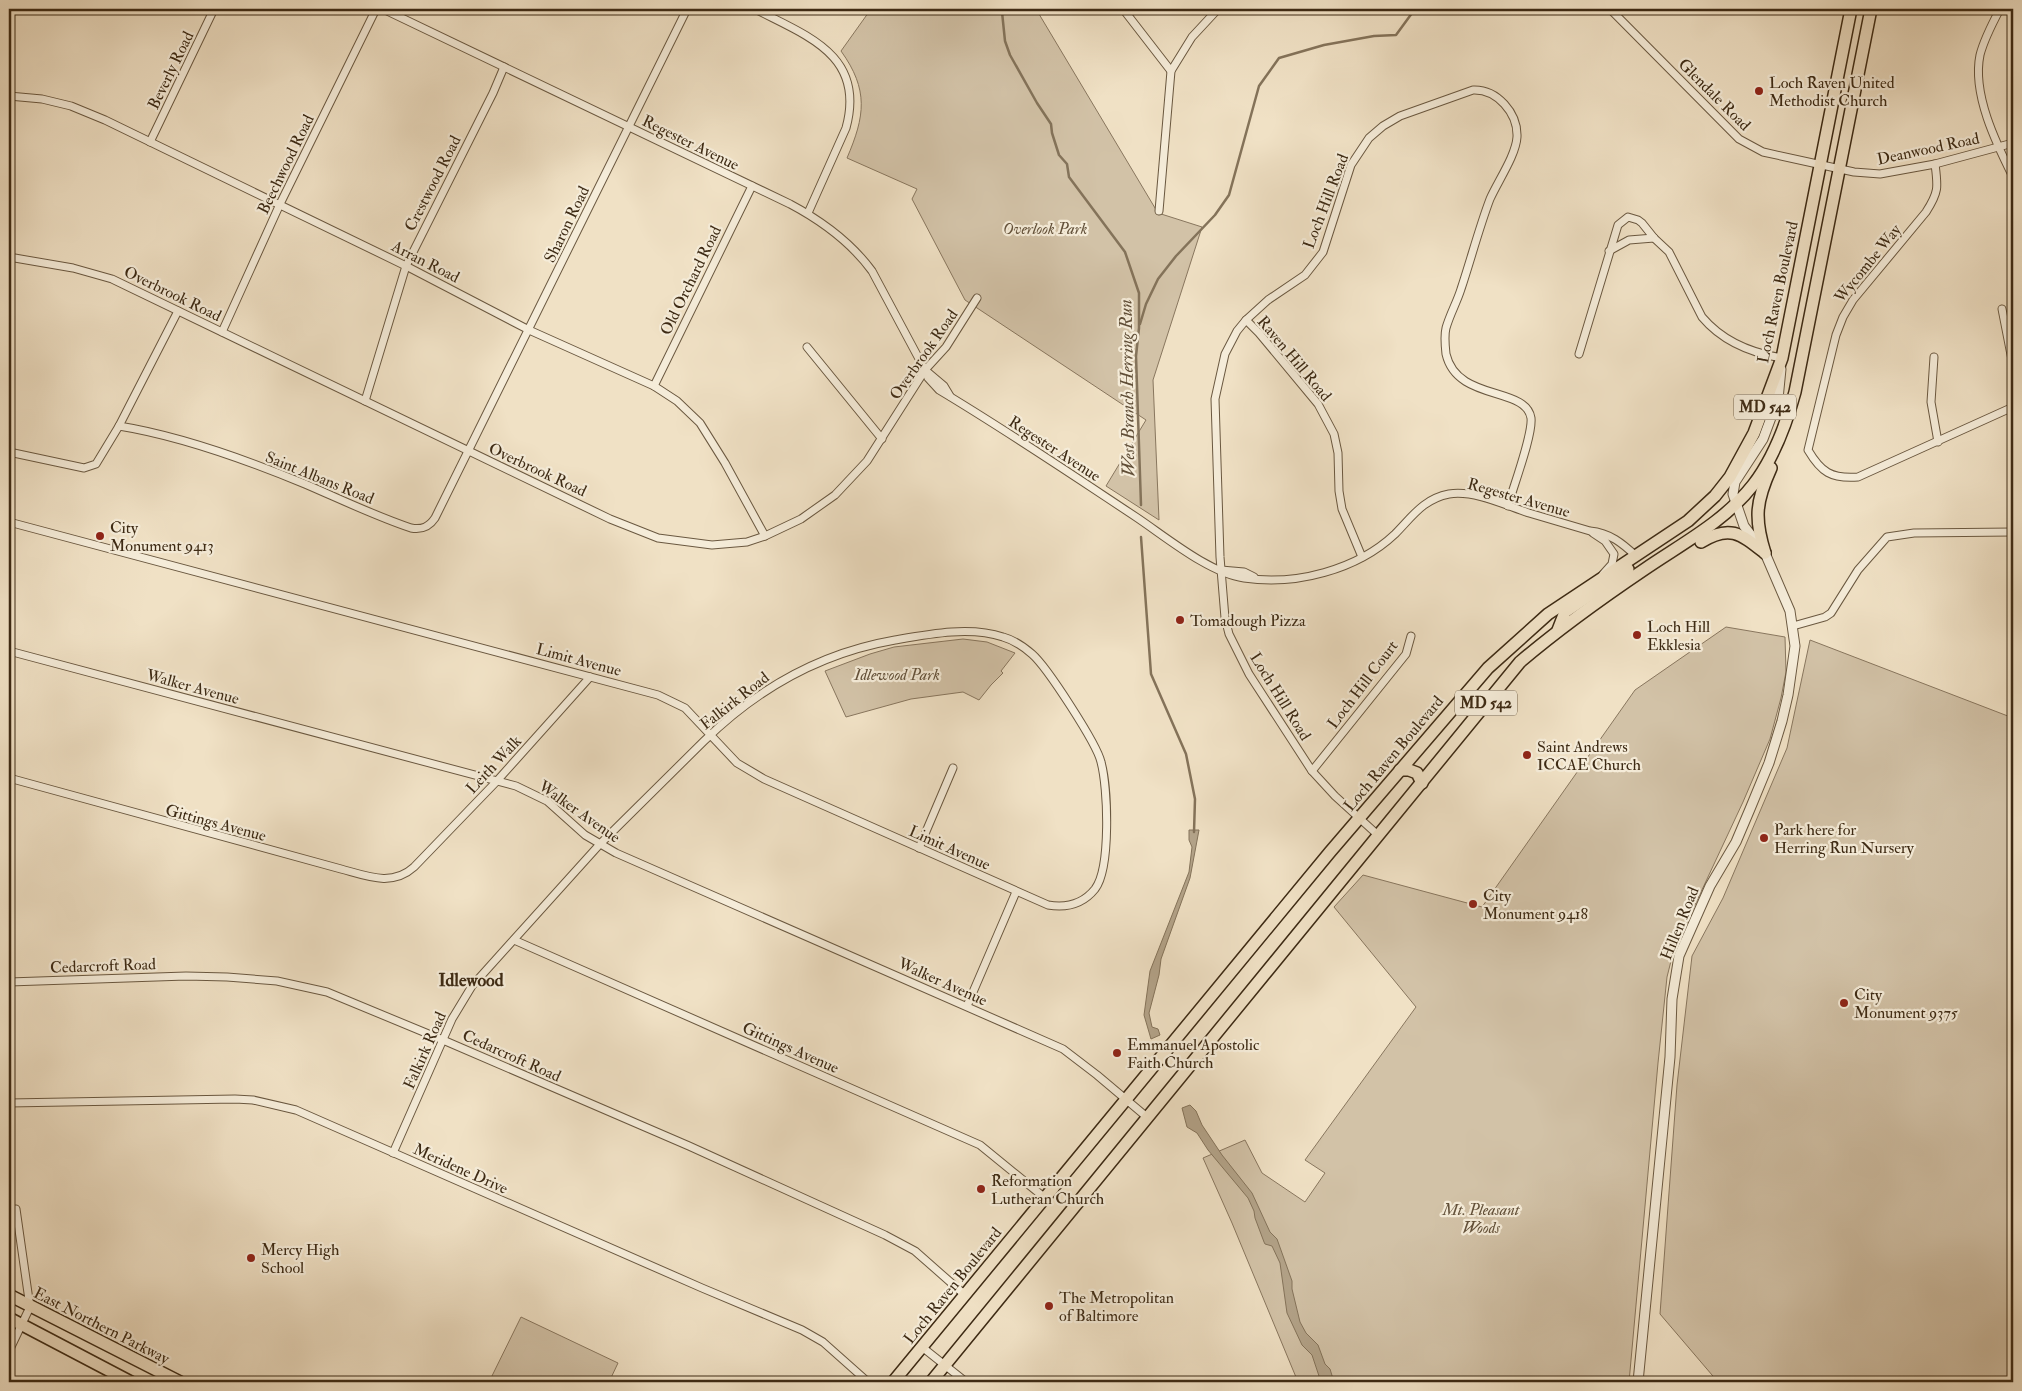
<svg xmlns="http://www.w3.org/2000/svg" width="2022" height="1391" font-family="'IM FELL Double Pica',serif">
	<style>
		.green { fill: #d2c2a7; stroke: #88765e }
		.water { fill: #b3a389; stroke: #84735a }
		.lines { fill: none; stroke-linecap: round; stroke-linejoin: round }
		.stream { stroke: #84735a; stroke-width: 2.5 }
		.minor-casing { stroke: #6a5840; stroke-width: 9 }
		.tertiary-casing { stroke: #6a5840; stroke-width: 11 }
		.primary-casing { stroke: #3d2a14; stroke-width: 14 }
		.minor { stroke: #f5ecd9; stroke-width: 7 }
		.tertiary { stroke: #f5ecd9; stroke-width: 9 }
		.primary { stroke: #f0e1c5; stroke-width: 11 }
		.poi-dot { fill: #8f2418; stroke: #f5ecd9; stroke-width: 2 }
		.labels { text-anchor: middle; stroke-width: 4.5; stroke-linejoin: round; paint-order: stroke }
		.shield { fill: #f5ecd9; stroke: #74644f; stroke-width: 1 }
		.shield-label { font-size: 15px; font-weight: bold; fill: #3d2a14 }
		.street-label { font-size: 16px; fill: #3d2a14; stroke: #f5ecd9 }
		.poi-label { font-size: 16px; fill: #3d2a14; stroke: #f5ecd9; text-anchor: start }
		.park-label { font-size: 16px; font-style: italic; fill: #625039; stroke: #f5ecd9 }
		.water-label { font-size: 18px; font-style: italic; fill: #604e37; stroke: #f5ecd9 }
		.neighbourhood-label { font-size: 18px; font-weight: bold; fill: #3d2a14; stroke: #f5ecd9 }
	</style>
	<rect width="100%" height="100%" fill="#f0e1c5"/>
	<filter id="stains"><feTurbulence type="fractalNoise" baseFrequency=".004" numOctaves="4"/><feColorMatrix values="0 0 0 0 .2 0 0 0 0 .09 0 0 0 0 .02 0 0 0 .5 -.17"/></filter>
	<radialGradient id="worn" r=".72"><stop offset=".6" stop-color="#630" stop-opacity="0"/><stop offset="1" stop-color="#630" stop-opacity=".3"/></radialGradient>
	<g class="green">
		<path d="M871,9h165l122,204 44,14 -49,153 6,140 -53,-34 40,-66 -181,-120 -53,-101 5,-10 -70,-31c18,-42 22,-68 -6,-107z"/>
		<polygon points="1726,627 1785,637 1786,672 1781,698 1770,739 1743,802 1686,924 1673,953 1667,977 1658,1063 1629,1382 1298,1382 1232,1223 1203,1158 1245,1140 1262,1173 1305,1202 1325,1173 1305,1160 1416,1007 1334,907 1363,875 1482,907 1635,690"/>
		<polygon points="963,639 987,642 1015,653 1001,671 1003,673 991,685 979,700 963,692 911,699 846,717 825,671 870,654 894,647"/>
		<polygon points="1810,640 2013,718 2013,1382 1718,1382 1660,1314 1677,1085 1692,956 1723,898 1787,748"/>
		<polygon points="521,1317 618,1363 609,1382 489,1382"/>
	</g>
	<g class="water">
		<polygon points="1189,830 1199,830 1190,878 1161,959 1159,975 1149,1013 1152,1027 1158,1029 1160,1035 1151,1039 1144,1015 1150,971 1189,872 1192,847 1189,840"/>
		<polygon points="1190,1105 1196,1111 1202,1125 1222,1155 1252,1193 1270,1232 1277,1239 1292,1281 1292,1289 1300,1322 1306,1333 1318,1345 1325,1364 1330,1369 1334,1382 1321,1382 1312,1355 1302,1345 1287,1313 1280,1263 1272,1246 1265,1244 1264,1242 1255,1218 1254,1211 1248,1198 1208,1150 1197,1133 1187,1127 1182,1108"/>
	</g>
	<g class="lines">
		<g class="stream">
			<polyline points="999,9 1002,12 1005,41 1010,55 1037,103 1051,124 1052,133 1059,155 1067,164 1069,177 1125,252 1139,293 1139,328 1136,356 1141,505"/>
			<polyline points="1140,324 1146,304 1158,279 1176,256 1215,215 1229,195 1259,86 1279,58 1324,45 1374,36 1396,35 1415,9"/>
			<polyline points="1141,537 1151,674 1186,754 1195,799 1194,832"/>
		</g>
		<g class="minor-casing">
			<g id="minor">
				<path d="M383,9l407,195c32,17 60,37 82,67l53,99 3,8 11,12c67,40 132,84 197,127 30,20 73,56 108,61 51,8 113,-8 151,-44 17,-17 28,-35 54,-40 26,-4 56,11 80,19 20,6 41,12 61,18 20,2 32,12 46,25"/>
				<path d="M755,9c52,27 111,46 91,119l-38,85"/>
				<polyline points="1123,9 1171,71"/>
				<polyline points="1610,9 1739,139 1763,152 1854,172 1880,174 1935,164 2013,143"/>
				<path d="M2000,9c-8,15 -16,30 -20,46 -8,39 16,88 33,122"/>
				<polyline points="9,96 42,99 71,106 105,120 406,266 529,330 654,386 677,401 700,423 725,463 765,536"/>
				<polyline points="150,142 214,9"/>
				<path d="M1935,164c3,23 4,28 -9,48l-73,88 -10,17 -7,18 -28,115c13,22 23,29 50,27l155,-70"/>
				<polyline points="1159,211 1171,71 1192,37 1218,9"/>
				<polyline points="1609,251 1629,240 1654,238"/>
				<polyline points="9,257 73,268 112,279 610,519 658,538 712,545 747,542 765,536 801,519 835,495 867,461 925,370 946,347 977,298"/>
				<polyline points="2002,309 2013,365"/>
				<polyline points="1246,320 1259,333 1318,404 1334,434 1338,453 1339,491 1342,509 1362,557"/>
				<polyline points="222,332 280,204 376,9"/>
				<polyline points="807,347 882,439"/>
				<path d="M1579,354l39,-129 10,-8 10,3 4,3 12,15 15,14 33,65c21,25 49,36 80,41"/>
				<polyline points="1934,357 1931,402 1938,442"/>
				<polyline points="925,370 944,386 950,396"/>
				<polyline points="654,386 752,186"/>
				<polyline points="365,401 406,266 493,93 504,67"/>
				<path d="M119,426c62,10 128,34 186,58 35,15 70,32 106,44 11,2 18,-1 24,-10l252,-509"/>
				<polyline points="9,452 84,468 96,464 119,426 178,311"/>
				<path d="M9,522l649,173 27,13 52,55 27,16 284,126c18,3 35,-1 47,-16 16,-21 13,-101 6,-127 -4,-18 -54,-95 -69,-108 -8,-7 -18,-14 -29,-17 -33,-11 -74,-3 -108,3 -75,13 -138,49 -191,101l-104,103 -128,142 -20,33 -59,134"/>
				<polyline points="1593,533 1605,541 1614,554 1612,564 1603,574"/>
				<polyline points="1221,570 1244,572 1254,577"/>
				<polyline points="1793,626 1825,617 1831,613 1858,570 1887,537 1914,533 2013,532"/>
				<polyline points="9,651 516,786 547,801 585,835 616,853 1063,1049 1097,1075 1148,1118"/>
				<polyline points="1312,771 1406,654 1411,636"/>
				<path d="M9,778l332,91c26,7 51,18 73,-2l82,-85 94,-105"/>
				<path d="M1379,836l-44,-40 -23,-25 -63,-97 -20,-40 -4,-16 -5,-61 -5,-158 10,-45 12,-23 9,-11 22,-20 37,-25 18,-23 28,-87 18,-27 14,-12 17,-10 73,-26c24,-1 45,23 44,47 -1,18 -19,44 -27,62 -11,29 -19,60 -29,90 -4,13 -11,25 -15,39 -2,8 -1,17 0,26 11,48 80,32 85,64 2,17 -18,69 -23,88"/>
				<polyline points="919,848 953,768"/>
				<polyline points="514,940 980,1145 1045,1198"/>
				<polyline points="9,982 186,976 227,977 277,981 327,992 443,1040 689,1146 885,1235 915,1251 965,1295"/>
				<polyline points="967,1006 1016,892"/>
				<polyline points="9,1103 235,1099 253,1100 296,1110 702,1288 802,1330 823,1342 868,1382"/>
				<polyline points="922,1347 966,1382"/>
				<polyline points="9,1351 30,1307 16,1209"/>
			</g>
		</g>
		<g class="tertiary-casing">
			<polyline id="tertiary" points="1638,1382 1670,1057 1672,999 1679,956 1710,886 1736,842 1750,809 1769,763 1782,721 1788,695 1795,646 1790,611 1765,553 1744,526 1733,494 1735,482 1763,439 1778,399 1781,369"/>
		</g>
		<g class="primary-casing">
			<g id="primary">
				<path d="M1701,542c29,-18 40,-8 64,11"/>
				<path d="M1765,553c-11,-35 -9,-52 6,-85"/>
				<polyline points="1558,630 1565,612 1628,569"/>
				<polyline points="1400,770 1409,770 1417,773 1422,783"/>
				<polyline points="9,1295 180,1382"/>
				<polyline points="9,1318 131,1382"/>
				<polyline points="893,1382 1330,852 1488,668 1548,614 1688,521 1715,496 1730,477 1754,433 1782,358 1851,9"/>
				<path d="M931,1382l589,-720c40,-34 82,-64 125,-93 38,-26 79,-47 108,-84 21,-27 33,-60 42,-93l76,-383"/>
			</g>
		</g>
		<use href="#minor" class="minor"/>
		<use href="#tertiary" class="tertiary"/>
		<use href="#primary" class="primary"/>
	</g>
	<g class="poi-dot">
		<circle cx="1759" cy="91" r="5"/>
		<circle cx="100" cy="536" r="5"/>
		<circle cx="1180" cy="620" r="5"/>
		<circle cx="1637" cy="635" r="5"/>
		<circle cx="1527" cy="755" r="5"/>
		<circle cx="1764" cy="838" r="5"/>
		<circle cx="1473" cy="904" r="5"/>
		<circle cx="1844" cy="1003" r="5"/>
		<circle cx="1117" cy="1053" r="5"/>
		<circle cx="981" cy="1189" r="5"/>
		<circle cx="251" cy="1258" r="5"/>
		<circle cx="1049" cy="1306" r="5"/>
	</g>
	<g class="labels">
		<g class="shield">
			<rect x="1734" y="394.5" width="62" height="25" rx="4"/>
			<rect x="1455" y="690.5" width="62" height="25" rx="4"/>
		</g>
		<g class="shield-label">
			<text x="1765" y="412">MD 542</text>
			<text x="1486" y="708">MD 542</text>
		</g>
		<g class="street-label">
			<text transform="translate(170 70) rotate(-64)" y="6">Beverly Road</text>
			<text transform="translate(1715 94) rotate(45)" y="6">Glendale Road</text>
			<text transform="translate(691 142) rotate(26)" y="6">Regester Avenue</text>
			<text transform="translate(1928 148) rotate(-12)" y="6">Deanwood Road</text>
			<text transform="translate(285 164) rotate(-64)" y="6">Beechwood Road</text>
			<text transform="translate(432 183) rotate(-63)" y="6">Crestwood Road</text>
			<text transform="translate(1325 201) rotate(-69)" y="6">Loch Hill Road</text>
			<text transform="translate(566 224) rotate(-64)" y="6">Sharon Road</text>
			<text transform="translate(426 261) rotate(27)" y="6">Arran Road</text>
			<text transform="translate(1867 263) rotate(-51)" y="6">Wycombe Way</text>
			<text transform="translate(690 280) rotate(-64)" y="6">Old Orchard Road</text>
			<text transform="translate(1777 292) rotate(-78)" y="6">Loch Raven Boulevard</text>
			<text transform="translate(173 293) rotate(26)" y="6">Overbrook Road</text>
			<text transform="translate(923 354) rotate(-55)" y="6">Overbrook Road</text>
			<text transform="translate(1295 358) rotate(50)" y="6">Raven Hill Road</text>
			<text transform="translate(1055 448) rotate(33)" y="6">Regester Avenue</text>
			<text transform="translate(538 469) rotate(25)" y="6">Overbrook Road</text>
			<text transform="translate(320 477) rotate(22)" y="6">Saint Albans Road</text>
			<text transform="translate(1519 497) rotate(16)" y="6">Regester Avenue</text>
			<text transform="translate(579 659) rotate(15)" y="6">Limit Avenue</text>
			<text transform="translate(1362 684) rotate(-53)" y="6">Loch Hill Court</text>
			<text transform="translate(193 686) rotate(15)" y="6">Walker Avenue</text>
			<text transform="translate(1281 696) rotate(58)" y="6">Loch Hill Road</text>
			<text transform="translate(734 700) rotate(-38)" y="6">Falkirk Road</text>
			<text transform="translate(1393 753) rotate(-50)" y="6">Loch Raven Boulevard</text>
			<text transform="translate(493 764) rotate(-47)" y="6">Leith Walk</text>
			<text transform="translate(580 811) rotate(35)" y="6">Walker Avenue</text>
			<text transform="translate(216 822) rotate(15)" y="6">Gittings Avenue</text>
			<text transform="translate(950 847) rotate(24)" y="6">Limit Avenue</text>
			<text transform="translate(1679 923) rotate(-68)" y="6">Hillen Road</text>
			<text transform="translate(103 965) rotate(-2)" y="6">Cedarcroft Road</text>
			<text transform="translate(943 981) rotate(24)" y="6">Walker Avenue</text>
			<text transform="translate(791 1047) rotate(24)" y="6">Gittings Avenue</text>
			<text transform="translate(424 1050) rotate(-66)" y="6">Falkirk Road</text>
			<text transform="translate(512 1055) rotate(24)" y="6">Cedarcroft Road</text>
			<text transform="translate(461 1168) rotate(24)" y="6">Meridene Drive</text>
			<text transform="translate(952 1285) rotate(-51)" y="6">Loch Raven Boulevard</text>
			<text transform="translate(102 1325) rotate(27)" y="6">East Northern Parkway</text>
		</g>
		<g class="poi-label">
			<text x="1769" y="88">Loch Raven United<tspan x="1769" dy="18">Methodist Church</tspan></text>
			<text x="110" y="533">City<tspan x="110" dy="18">Monument 9413</tspan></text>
			<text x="1190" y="626">Tomadough Pizza</text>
			<text x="1647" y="632">Loch Hill<tspan x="1647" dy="18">Ekklesia</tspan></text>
			<text x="1537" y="752">Saint Andrews<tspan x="1537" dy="18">ICCAE Church</tspan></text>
			<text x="1774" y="835">Park here for<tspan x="1774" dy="18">Herring Run Nursery</tspan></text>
			<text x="1483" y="901">City<tspan x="1483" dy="18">Monument 9418</tspan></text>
			<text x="1854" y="1000">City<tspan x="1854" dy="18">Monument 9375</tspan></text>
			<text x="1127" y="1050">Emmanuel Apostolic<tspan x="1127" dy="18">Faith Church</tspan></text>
			<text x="991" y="1186">Reformation<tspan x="991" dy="18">Lutheran Church</tspan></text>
			<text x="261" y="1255">Mercy High<tspan x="261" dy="18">School</tspan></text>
			<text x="1059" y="1303">The Metropolitan<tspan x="1059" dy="18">of Baltimore</tspan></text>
		</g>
		<g class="park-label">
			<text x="1045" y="234">Overlook Park</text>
			<text x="897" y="680">Idlewood Park</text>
			<text x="1481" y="1215">Mt. Pleasant<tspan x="1481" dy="18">Woods</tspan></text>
		</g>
		<g class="water-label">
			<text transform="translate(1127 388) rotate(-91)" y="6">West Branch Herring Run</text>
		</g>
		<g class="neighbourhood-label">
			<text x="471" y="986">Idlewood</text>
		</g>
	</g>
	<rect width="2022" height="1391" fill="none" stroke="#f0e1c5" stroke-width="30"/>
	<rect x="10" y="10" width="2002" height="1371" fill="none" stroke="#3d2a14" stroke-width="2.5"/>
	<rect x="15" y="15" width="1992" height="1361" fill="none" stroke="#3d2a14"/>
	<rect width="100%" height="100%" filter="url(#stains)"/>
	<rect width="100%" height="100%" fill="url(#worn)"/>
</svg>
